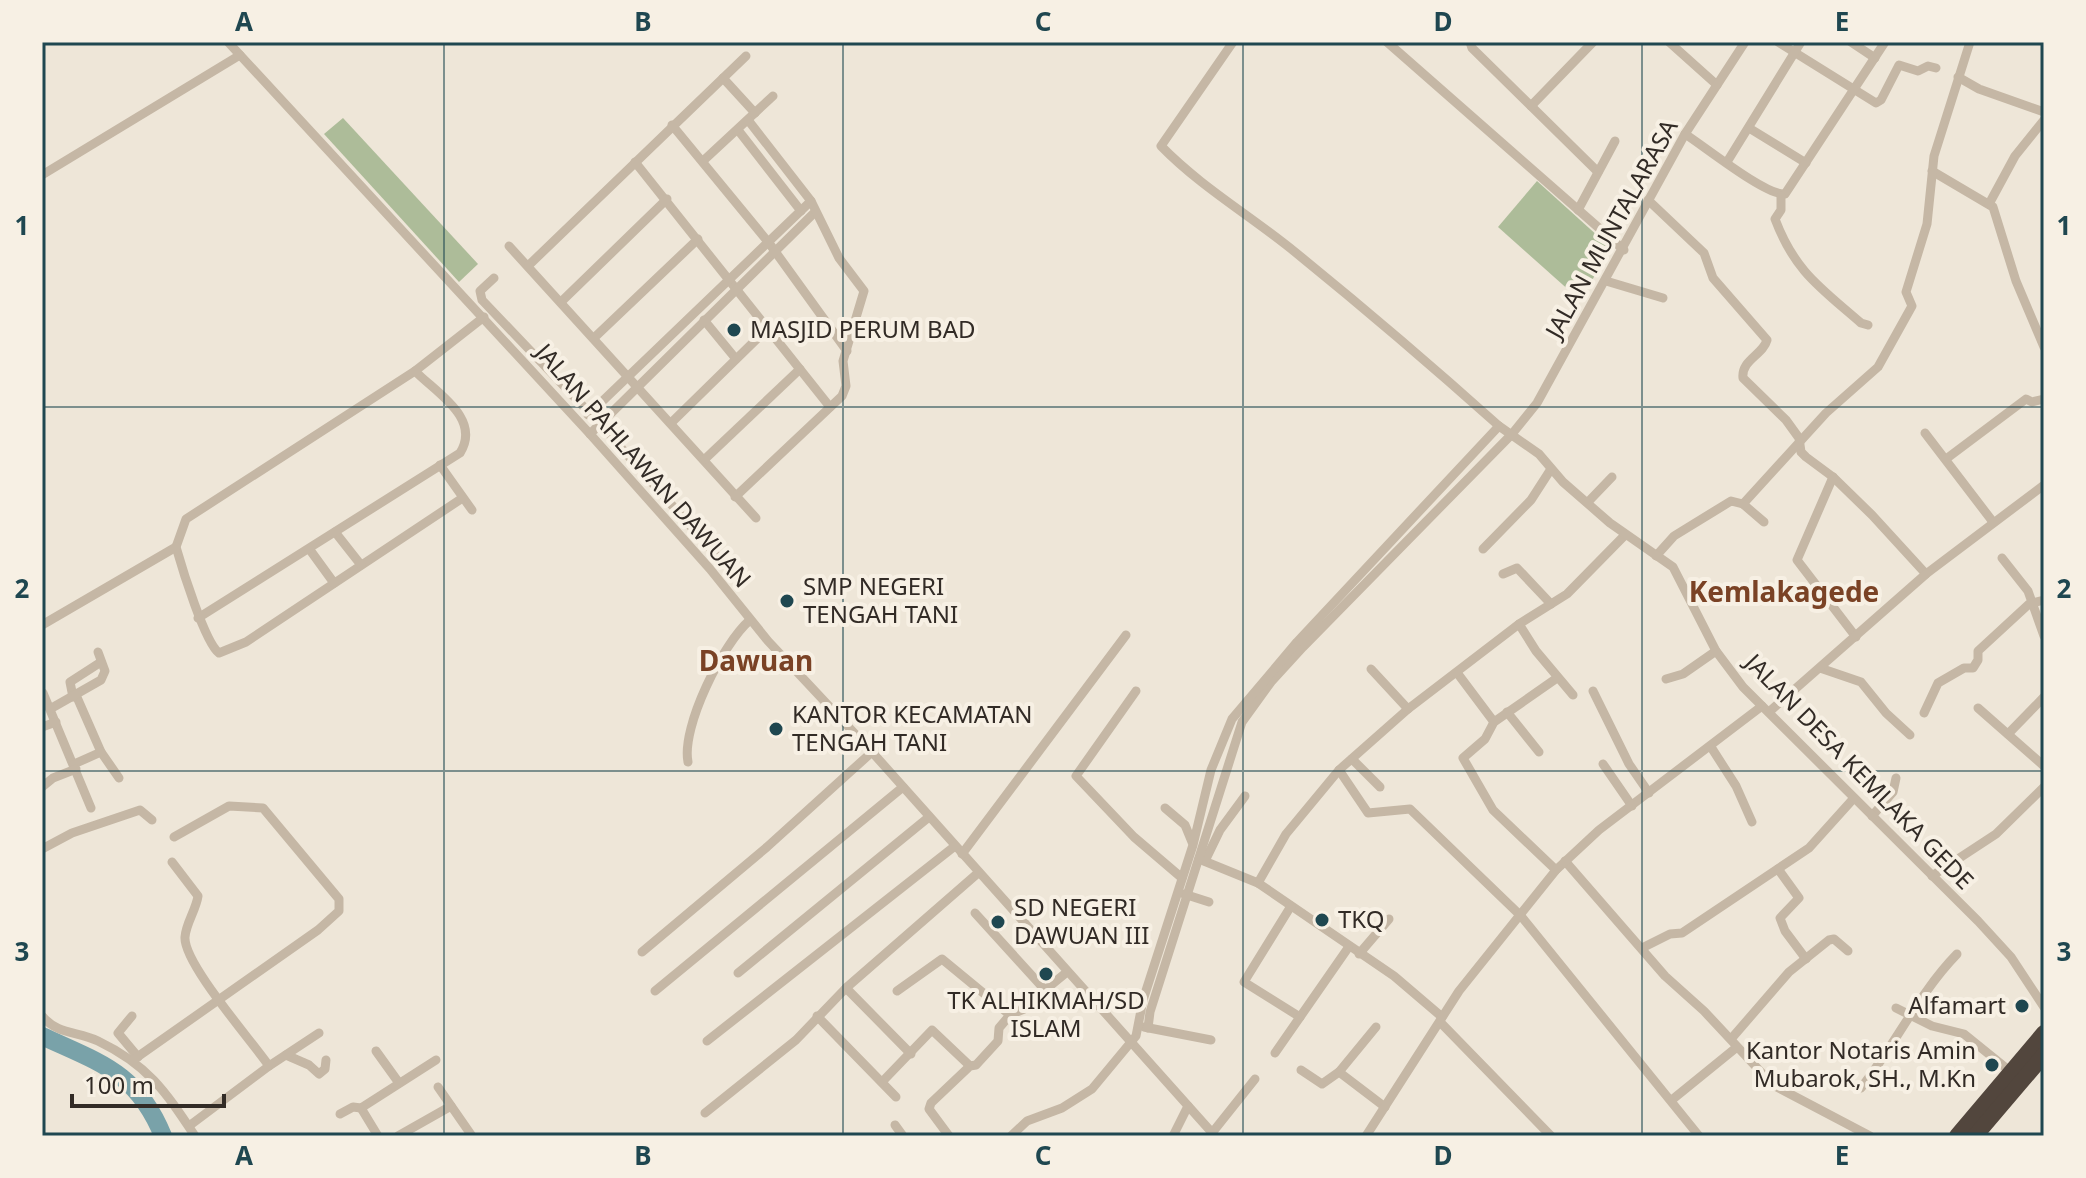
<svg xmlns="http://www.w3.org/2000/svg" width="2086" height="1178" font-family="'Noto Sans',sans-serif">
	<style>
		.green { fill: #adbc99 }
		.lines { fill: none; stroke-linecap: round; stroke-linejoin: round }
		.river { stroke: #79a2a9; stroke-width: 18 }
		.street { stroke: #c5b7a5; stroke-width: 9 }
		.highway { stroke: #52463d; stroke-width: 16 }
		.grid { fill: none; stroke: #1f4750; stroke-width: 2; stroke-opacity: 0.55 }
		.poi-dot { fill: #1f4750; stroke: #f7f0e4; stroke-width: 3 }
		.labels { text-anchor: middle; stroke-width: 8; stroke-linejoin: round; paint-order: stroke }
		.street-label { font-size: 24px; fill: #322b26; stroke: #f7f0e4 }
		.poi-label { font-size: 24px; fill: #322b26; stroke: #f7f0e4; text-anchor: start }
		.quarter-label { font-size: 28px; font-weight: bold; fill: #7a4225; stroke: #f7f0e4 }
		.neatline { fill: none; stroke: #1f4750; stroke-width: 3 }
		.grid-label { font-size: 26px; text-anchor: middle; font-weight: bold; fill: #1f4750 }
	</style>
	<rect width="100%" height="100%" fill="#eee6d8"/>
	<g class="green">
		<polygon points="343,118 478,264 459,282 324,134"/>
		<polygon points="1537,181 1610,247 1581,301 1498,227"/>
	</g>
	<g class="lines">
		<path class="river" d="M42,1036c58,27 95,36 121,100"/>
		<g class="street">
			<polyline points="228,42 590,434 710,569 768,641 872,752 1215,1136"/>
			<path d="M1233,42l-72,104c40,41 90,70 134,106 69,56 137,114 204,174"/>
			<polyline points="1387,42 1624,250"/>
			<polyline points="1470,42 1472,48 1598,172"/>
			<polyline points="1669,42 1717,85"/>
			<polyline points="1778,42 1876,103 1881,100 1899,65 1918,71 1928,66 1936,68"/>
			<polyline points="1851,42 1875,58"/>
			<polyline points="1958,77 1979,89 2044,112"/>
			<polyline points="723,78 755,113"/>
			<polyline points="1531,106 1593,42"/>
			<polyline points="672,125 769,243 847,351"/>
			<polyline points="1749,128 1806,163"/>
			<polyline points="738,130 801,211"/>
			<path d="M1685,134c19,12 81,62 100,60l100,-152"/>
			<polyline points="703,161 773,96"/>
			<polyline points="635,162 830,407"/>
			<polyline points="1727,162 1801,42"/>
			<polyline points="1932,171 1993,207 2016,281 2044,347"/>
			<polyline points="42,175 240,55"/>
			<path d="M1781,196v14l-6,9c20,53 46,69 86,104l7,2"/>
			<path d="M1648,200l56,53 9,25 54,62c-4,15 -26,20 -24,38l43,42 13,18 2,14 5,5 27,20 39,38 54,59"/>
			<polyline points="1989,204 2015,156 2044,120"/>
			<polyline points="1578,210 1615,141"/>
			<polyline points="509,246 756,518"/>
			<polyline points="529,265 746,56"/>
			<polyline points="494,278 480,291 482,300 600,424 717,556"/>
			<polyline points="1606,281 1663,298"/>
			<polyline points="562,301 667,199"/>
			<polyline points="704,320 736,359"/>
			<polyline points="595,337 698,239"/>
			<polyline points="588,415 811,201"/>
			<polyline points="671,423 768,328"/>
			<polyline points="1925,433 1993,522"/>
			<polyline points="590,434 814,213"/>
			<polyline points="705,459 800,369"/>
			<polyline points="1946,459 2026,399 2032,402 2044,399"/>
			<polyline points="440,465 472,510"/>
			<polyline points="1833,477 1797,560 1856,637"/>
			<polyline points="735,497 842,396 846,386 843,361 864,291 839,258 811,201 748,120"/>
			<path d="M461,499l-215,143 -27,11c-14,-10 -37,-85 -43,-106l10,-28 229,-148 69,-54"/>
			<polyline points="1588,502 1612,477"/>
			<polyline points="1743,504 1826,413 1878,367 1912,306 1906,292 1927,224 1934,156 1970,42"/>
			<polyline points="335,532 361,565"/>
			<polyline points="1483,549 1531,500 1551,469"/>
			<polyline points="310,550 334,583"/>
			<polyline points="1656,556 1674,536 1731,501 1743,504 1764,522"/>
			<polyline points="2002,558 2028,591 2044,636"/>
			<polyline points="1503,574 1517,568 1551,604"/>
			<path d="M198,618l262,-165c22,-35 -25,-61 -45,-82"/>
			<polyline points="1519,624 1536,651 1573,695"/>
			<polyline points="42,625 176,547"/>
			<polyline points="1820,668 1861,682 1886,713 1910,735"/>
			<polyline points="1371,669 1408,709"/>
			<polyline points="1458,674 1494,722"/>
			<polyline points="1666,679 1683,674 1716,651"/>
			<polyline points="1136,691 1076,776 1134,837 1182,878"/>
			<polyline points="1593,691 1629,764 1649,793"/>
			<polyline points="43,693 91,808"/>
			<polyline points="76,695 101,752 119,778"/>
			<polyline points="73,697 70,682 101,662"/>
			<polyline points="1978,708 2044,766"/>
			<polyline points="50,709 101,680 105,671 98,652"/>
			<polyline points="1507,712 1539,752"/>
			<polyline points="1769,712 1926,574 2044,485"/>
			<polyline points="1924,713 1938,683 1964,668 1973,668 1978,660 1978,651 2029,604 2044,600"/>
			<polyline points="42,727 56,722"/>
			<polyline points="2008,734 2044,697"/>
			<polyline points="1711,747 1736,786 1752,822"/>
			<polyline points="1352,759 1380,787"/>
			<path d="M688,762c-7,-35 35,-119 62,-142"/>
			<polyline points="74,764 101,752"/>
			<polyline points="1603,764 1632,806"/>
			<polyline points="1339,770 1368,813 1410,809 1521,916 1699,1136"/>
			<polyline points="42,787 53,778 76,769"/>
			<polyline points="1165,808 1185,825 1192,842"/>
			<polyline points="1872,816 1893,792 1896,778"/>
			<polyline points="42,849 72,833 140,810 152,820"/>
			<polyline points="962,854 1126,635"/>
			<polyline points="1199,859 1258,883 1394,976 1442,1017"/>
			<polyline points="1205,861 1220,830 1245,796"/>
			<polyline points="1565,861 1665,976 1704,1011 1773,1085 1870,1136"/>
			<path d="M172,862l26,34c-2,14 -12,27 -13,41 -2,26 67,104 84,129"/>
			<polyline points="1778,869 1799,898 1780,918 1785,931 1806,959"/>
			<polyline points="1556,870 1493,810 1463,758 1485,739 1494,722 1557,678"/>
			<polyline points="1932,876 1996,834 2044,787"/>
			<polyline points="1258,883 1286,834 1339,770 1408,709 1519,624 1567,594 1625,535"/>
			<polyline points="1184,894 1209,902"/>
			<polyline points="1291,906 1244,982 1300,1017"/>
			<polyline points="975,913 1045,990 1067,972"/>
			<polyline points="1642,948 1670,934 1682,933 1809,848 1854,798"/>
			<polyline points="642,952 767,847 872,752"/>
			<polyline points="1359,954 1389,919"/>
			<polyline points="738,973 929,817"/>
			<polyline points="846,988 911,1054"/>
			<polyline points="655,991 903,787"/>
			<polyline points="897,991 942,959 1010,1015 1024,1009 1045,990"/>
			<polyline points="1896,1008 1932,1026 1964,1034 2011,1072"/>
			<path d="M42,1016c16,19 36,15 56,25 50,24 67,50 97,95"/>
			<polyline points="132,1016 118,1033 138,1057"/>
			<polyline points="817,1016 896,1097"/>
			<polyline points="1440,1022 1551,1136"/>
			<polyline points="1144,1027 1211,1040"/>
			<polyline points="1148,1028 1150,1012 1242,722 1271,682 1303,647 1512,434 1537,403 1685,134 1745,42"/>
			<polyline points="1731,1039 1789,972 1829,940 1834,939 1848,951"/>
			<polyline points="707,1041 955,846"/>
			<polyline points="376,1051 399,1083"/>
			<polyline points="1275,1053 1348,948"/>
			<polyline points="286,1055 309,1065 319,1074 325,1069 326,1060"/>
			<polyline points="133,1060 318,930 339,911 339,899 263,808 229,806 174,837"/>
			<polyline points="1301,1070 1322,1084 1339,1072 1385,1107"/>
			<polyline points="1339,1072 1376,1027"/>
			<polyline points="882,1082 932,1030 970,1066"/>
			<polyline points="438,1087 472,1136"/>
			<path d="M1861,1088c34,-43 58,-95 96,-134"/>
			<polyline points="1673,1099 1737,1047"/>
			<polyline points="361,1108 378,1136"/>
			<polyline points="705,1113 796,1040 846,988 978,873"/>
			<polyline points="340,1114 353,1107 361,1108 436,1060"/>
			<polyline points="895,1125 903,1136"/>
			<polyline points="189,1126 269,1066 319,1033"/>
			<polyline points="1212,1133 1255,1079"/>
			<polyline points="398,1136 451,1106"/>
			<polyline points="949,1136 929,1109 931,1103 970,1066 976,1065 998,1041 999,1028 1010,1015"/>
			<polyline points="1011,1136 1027,1121 1062,1108 1092,1089 1136,1036 1143,1000 1193,845 1211,770 1232,719 1297,642 1499,426 1539,454 1563,482 1610,523 1673,567 1716,651 1743,687 1978,921 2011,957 2044,1007"/>
			<polyline points="1173,1136 1188,1106"/>
			<polyline points="1366,1136 1459,991 1556,870 1599,830 1762,706"/>
		</g>
		<g class="highway">
			<polyline points="1957,1136 2044,1033"/>
			<polyline points="1975,1136 2044,1055"/>
		</g>
	</g>
	<path class="grid" d="M444,42v1094M843,42v1094M1243,42v1094M1642,42v1094M42,407h2002M42,771h2002"/>
	<g class="poi-dot">
		<circle cx="734" cy="330" r="8"/>
		<circle cx="787" cy="601" r="8"/>
		<circle cx="776" cy="729" r="8"/>
		<circle cx="1322" cy="920" r="8"/>
		<circle cx="998" cy="922" r="8"/>
		<circle cx="1046" cy="974" r="8"/>
		<circle cx="2022" cy="1006" r="8"/>
		<circle cx="1992" cy="1065" r="8"/>
	</g>
	<g class="labels">
		<g class="street-label">
			<text transform="translate(1612 229) rotate(-61)" y="8">JALAN MUNTALARASA</text>
			<text transform="translate(643 466) rotate(49)" y="8">JALAN PAHLAWAN DAWUAN</text>
			<text transform="translate(1859 772) rotate(46)" y="8">JALAN DESA KEMLAKA GEDE</text>
		</g>
		<g class="poi-label">
			<text x="750" y="338">MASJID PERUM BAD</text>
			<text x="803" y="595">SMP NEGERI<tspan x="803" dy="28">TENGAH TANI</tspan></text>
			<text x="792" y="723">KANTOR KECAMATAN<tspan x="792" dy="28">TENGAH TANI</tspan></text>
			<text x="1014" y="916">SD NEGERI<tspan x="1014" dy="28">DAWUAN III</tspan></text>
			<text x="1338" y="928">TKQ</text>
			<text x="1046" y="1009" text-anchor="middle">TK ALHIKMAH/SD<tspan x="1046" dy="28">ISLAM</tspan></text>
			<text x="2006" y="1014" text-anchor="end">Alfamart</text>
			<text x="1976" y="1059" text-anchor="end">Kantor Notaris Amin<tspan x="1976" dy="28">Mubarok, SH., M.Kn</tspan></text>
		</g>
		<g class="quarter-label">
			<text x="1784" y="602">Kemlakagede</text>
			<text x="756" y="671">Dawuan</text>
		</g>
	</g>
	<rect width="2086" height="1178" fill="none" stroke="#f7f0e4" stroke-width="88"/>
	<path d="M72 1094v12h152v-12" fill="none" stroke="#322b26" stroke-width="4"/>
	<text x="84" y="1094" font-size="24" fill="#322b26" stroke="#f7f0e4" stroke-width="6" paint-order="stroke">100 m</text>
	<rect x="44" y="44" width="1998" height="1090" class="neatline"/>
	<g class="grid-label">
		<text x="244" y="31">A</text>
		<text x="643" y="31">B</text>
		<text x="1043" y="31">C</text>
		<text x="1443" y="31">D</text>
		<text x="1842" y="31">E</text>
		<text x="22" y="235">1</text>
		<text x="2064" y="235">1</text>
		<text x="22" y="598">2</text>
		<text x="2064" y="598">2</text>
		<text x="22" y="961">3</text>
		<text x="2064" y="961">3</text>
		<text x="244" y="1165">A</text>
		<text x="643" y="1165">B</text>
		<text x="1043" y="1165">C</text>
		<text x="1443" y="1165">D</text>
		<text x="1842" y="1165">E</text>
	</g>
</svg>
